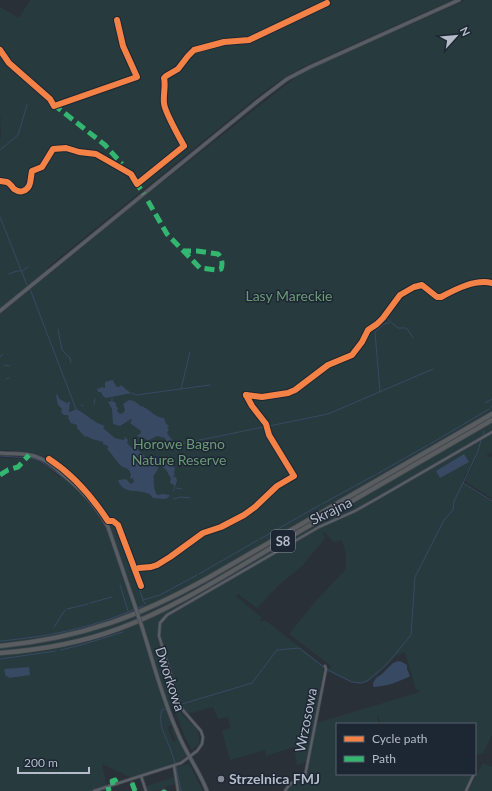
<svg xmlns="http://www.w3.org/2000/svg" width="492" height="791" font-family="Lato,sans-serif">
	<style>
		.green { fill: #273a3e; fill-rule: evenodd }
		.water { fill: #384963 }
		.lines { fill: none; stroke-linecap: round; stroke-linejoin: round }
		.stream { stroke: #384963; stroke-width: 1 }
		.street-casing { stroke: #484c53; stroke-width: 3.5 }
		.secondary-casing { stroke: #484c53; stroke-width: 4.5 }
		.highway-casing { stroke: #474c53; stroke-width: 5.5 }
		.street { stroke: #5a5e66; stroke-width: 2 }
		.secondary { stroke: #595d64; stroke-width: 3 }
		.highway { stroke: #5a5d60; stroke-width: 4 }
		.secondary-bridge-casing { stroke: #484c53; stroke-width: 4.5; stroke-linecap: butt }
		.secondary-bridge { stroke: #595d64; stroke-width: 3 }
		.quiet { stroke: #33b770; stroke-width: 5; stroke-dasharray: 10 5; stroke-linecap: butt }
		.cycleway-casing { stroke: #1d2633; stroke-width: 8 }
		.cycleway { stroke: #f48246; stroke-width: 6 }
		.poi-dot { fill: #848b96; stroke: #1d2633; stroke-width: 1.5 }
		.labels { text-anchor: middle; stroke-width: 3; stroke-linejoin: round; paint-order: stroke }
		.shield { fill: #1d2633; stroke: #878f9c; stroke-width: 1 }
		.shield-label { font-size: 13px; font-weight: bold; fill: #b4bcc9 }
		.park-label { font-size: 14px; fill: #6b9a76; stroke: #1d2633 }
		.street-label { font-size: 14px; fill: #b4bcc9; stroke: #1d2633 }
		.poi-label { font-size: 14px; font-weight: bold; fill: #b4bcc9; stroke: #1d2633; text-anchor: start }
	</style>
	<rect width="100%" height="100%" fill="#2a3038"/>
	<g class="green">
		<polygon points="30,0 452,0 307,65 285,77 266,90 54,262 47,268 47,271 0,309 0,139 1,137 0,120 2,118 0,118 0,7 19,18"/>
		<path d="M466,0h26v452l-6,3 6,2v42l-27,-18 11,-22 -11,16 -3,8 30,19v233l-9,18 -5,2 -3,-3v-28h-94l-3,-9 -1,1 2,8h-42v50h136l-9,17h-177l4,-6 14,-9 2,-12 -1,-2 -9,3 -3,-18 -28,9 -1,-6 -35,10 -8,-29 8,-3 -2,-11 -10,2 -5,-12 -23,6h-5l-4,-7 2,-4 -16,6 5,16 -5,4 1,1 5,13 3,-1 -5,-12 2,-1 13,26 -1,3 -5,4h-2v1l-2,2 1,3 12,-3 14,27h-24l-3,-23 -3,-2 -41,12 -30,-14 6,27h-102l-1,-1v1h-5v-333l31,1 9,3 20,16 4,-4c-22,-22 -35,-21 -64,-22v-1c33,3 38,-1 64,22l1,-1c-23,-22 -34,-20 -65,-22v-136l145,-118 156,-123zM322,532h2l10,10 8,-2 4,14v15l-32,34 -25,31 42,32 -4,5c12,5 28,17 41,11 6,-3 12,-10 17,-15 9,-8 7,-10 20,-15l11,37 -1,2 3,-2 2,3 -104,31 -4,27 -5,10 17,-94 -59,-46 -4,2 -1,-2 2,-2 -26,-22 2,-2 19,14 23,-24 22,-18 23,-28z"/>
		<path d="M175,710h4c8,14 23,15 20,34l-7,6 -7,-13z"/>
		<polygon points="483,763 492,767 492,791 468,791"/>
		<polygon points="175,777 175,784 162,788 162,790 148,791 146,786"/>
	</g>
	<g class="water">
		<path d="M112,380h2l-1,1 4,6h2l2,-2c4,3 7,7 11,8l-26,5 -3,-2 -2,-4h-3l-1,-4 3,1 1,-2 4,1v-6z"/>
		<path d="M58,394v3l3,3 6,3 3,-2 -1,10 1,1 6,-3c9,4 18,14 29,17l-2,2 12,10 8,2 2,-1 -1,-3 4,4 -1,3 7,7 3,-1 9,8 4,7 9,3 -6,10 1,1c-1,5 0,12 3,17l6,-1 7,1 -2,3 -4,1 -11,-1c-6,-12 -28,0 -35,-17l1,-1 7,-1 5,5 3,-2 -1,-4 -3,1 1,-5 -3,-5c-10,-2 -14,-14 -21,-20l1,-1v-2l-5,-2v-2l-11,-3 -6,-3 -1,1 -8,-9v-3l-6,-2 -3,-5 1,-2 -2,-1h-3l-3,-3 1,-3 -4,-4 -2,-9z"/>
		<path d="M129,400l5,1 8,6v-1c8,4 14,12 22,12l2,6 3,2 -2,2 2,1 -2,4 5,7 -5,2 -2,-4 -8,-2 -10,5 -1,-2 -9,-3 4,-3v-2l-11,-8 2,-3 -1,-1 -11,7 -7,-2 -1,-15 -4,-7 4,-1 4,2v3l2,2 -1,3 3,3 3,-1 2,-3 -2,-6z"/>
		<polygon points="464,454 469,462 440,478 436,471"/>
		<path d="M166,462l2,1 7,1 -2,3 2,1 -1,5 1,2 -2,1v1h3l1,4 -3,8v-4l-4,-2 1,-5c-3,-4 -5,-10 -10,-12z"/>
		<path d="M398,661l4,1 5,3v4l3,7c-11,6 -23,10 -36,11l-1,-1v-3l3,-5 6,-4 11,-11z"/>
		<polygon points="29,667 30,675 9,678 8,676 6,677 4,669"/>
	</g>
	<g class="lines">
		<g class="stream">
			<polyline points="0,150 18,135 27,105"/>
			<polyline points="0,217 27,285"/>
			<polyline points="9,274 17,271 22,271 28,267"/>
			<polyline points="30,289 76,409"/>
			<polyline points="386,318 398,328 406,328 408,330 413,338"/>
			<polyline points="58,329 62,350 70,358 71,363"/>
			<polyline points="0,357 3,354"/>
			<polyline points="4,365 9,366"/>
			<polyline points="6,379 9,378"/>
			<polyline points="181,389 190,352"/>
			<polyline points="380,392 375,332 384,324 389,323"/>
			<polyline points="132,393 136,395 210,385"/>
			<polyline points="112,401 112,398"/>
			<polyline points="485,403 492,399"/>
			<polyline points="94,404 95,399"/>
			<polyline points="81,405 83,406"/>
			<polyline points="491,407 492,407"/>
			<polyline points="483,434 484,431"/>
			<polyline points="172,440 180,444 328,414 433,369"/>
			<polyline points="481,440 478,451 463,483 492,501"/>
			<polyline points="430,444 489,409"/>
			<polyline points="0,456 31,458 40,461 61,476"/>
			<polyline points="377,474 428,445"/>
			<polyline points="176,488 182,489"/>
			<polyline points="173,491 174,489"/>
			<polyline points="174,499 181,497 190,498"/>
			<polyline points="322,504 375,475"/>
			<polyline points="260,539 320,505"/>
			<polyline points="199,574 258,540"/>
			<polyline points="136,580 143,600"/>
			<polyline points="120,585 128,611"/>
			<polyline points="90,603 112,597"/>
			<polyline points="145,604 143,600 160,595 197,575"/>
			<polyline points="138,608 143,606"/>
			<polyline points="67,609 88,604"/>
			<polyline points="54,627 65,610"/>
			<path d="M0,641c46,-4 92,-13 135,-32"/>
			<polyline points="61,650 81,645 123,632"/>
			<polyline points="0,659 56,651"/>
			<polyline points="328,670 352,682 361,683 367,681 387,664 411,635 415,577 444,520 453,510 454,501 463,483"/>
			<polyline points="182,704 252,683 277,650 299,648 325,668"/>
			<path d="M165,709l-3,1c-5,13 4,27 8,38 2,5 3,10 5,15"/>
			<polyline points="176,767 181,791"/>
		</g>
		<g class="street-casing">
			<g id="street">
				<polyline points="174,766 178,791"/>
				<polyline points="141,776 146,791"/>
				<polyline points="132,783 135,791"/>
				<polyline points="113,785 112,781 115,780 117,784"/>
				<polyline points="109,786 110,791"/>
				<polyline points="108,787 109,791"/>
				<polyline points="164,790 164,791"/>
				<polyline points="94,791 181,763 197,751 202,744 203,737 201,731 181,708 159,636 160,623 167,615 319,527 355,511 378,498 492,432"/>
				<path d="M285,791c7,-12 11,-8 20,-15l21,-107 -1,-3"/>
				<polyline points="466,791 474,774"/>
			</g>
		</g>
		<g class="secondary-casing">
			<g id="secondary">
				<polyline points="0,311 258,101 287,79 310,67 459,0"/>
				<path d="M0,453c11,1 23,0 34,3 11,3 20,10 28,18 19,15 34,31 46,53l27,79"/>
				<path d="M142,627c11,34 20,71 35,104 8,21 22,39 30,60"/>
			</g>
		</g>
		<g class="highway-casing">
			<g id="highway">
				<path d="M0,646c81,-8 138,-29 208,-68l284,-164"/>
				<path d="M0,653c40,-3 80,-10 118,-24 60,-22 115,-59 170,-91 68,-39 136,-79 204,-118"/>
			</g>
		</g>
		<use href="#street" class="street"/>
		<use href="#secondary" class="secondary"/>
		<use href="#highway" class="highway"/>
		<g class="secondary-bridge-casing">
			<polyline id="secondary-bridge" points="135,606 142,627"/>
		</g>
		<use href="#secondary-bridge" class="secondary-bridge"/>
		<g class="quiet">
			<polyline points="53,104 105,145 122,164"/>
			<polyline points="135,181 144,194"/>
			<path d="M148,201l19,33 33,34 16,2 5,-1c2,-5 1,-11 -3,-15l-21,-3h-14"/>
			<polyline points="0,475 8,470 18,467 29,455"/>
			<polyline points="132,783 135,791"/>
			<polyline points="113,785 112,781 115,780 117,784"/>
			<polyline points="108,787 109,791"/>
			<polyline points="164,790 164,791"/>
		</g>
		<g class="cycleway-casing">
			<g id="cycleway">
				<polyline points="0,50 9,63 50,99 54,106 137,77 123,46 117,20"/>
				<path d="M0,181l7,1c4,2 4,4 7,7 3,2 6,3 9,2 9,-3 7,-12 9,-20l10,-4 11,-18 13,-1 13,4 17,2 35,20 6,10 47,-38c-5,-9 -20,-36 -20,-43 -1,-8 2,-18 0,-25l2,-2 12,-7 10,-13 6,-6 30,-8 25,-2 78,-37"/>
				<path d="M246,395l16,2 26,-4 7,-3 33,-25 24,-10 10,-13 6,-12 9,-6 6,-6 17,-23 14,-8 8,-2 15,12h4c15,-8 34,-18 51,-14"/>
				<path d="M49,459c23,15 44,39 59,62h5l5,4 23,61"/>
				<polyline points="139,568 151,567 157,565 170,557 203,533 221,527 244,515 255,507 277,486 294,476 269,435 266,424 252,406 246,395"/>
			</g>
		</g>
		<use href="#cycleway" class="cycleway"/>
	</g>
	<circle class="poi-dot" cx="221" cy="779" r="4"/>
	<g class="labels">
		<rect class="shield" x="271" y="530" width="24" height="22" rx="3"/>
		<g class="shield-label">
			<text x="283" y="546">S8</text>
		</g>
		<g class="park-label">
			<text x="289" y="301">Lasy Mareckie</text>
			<text x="179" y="449">Horowe Bagno<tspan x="179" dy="16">Nature Reserve</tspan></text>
		</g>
		<g class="street-label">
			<text transform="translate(331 511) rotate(-26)" y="5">Skrajna</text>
			<text transform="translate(170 679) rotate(72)" y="5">Dworkowa</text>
			<text transform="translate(306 720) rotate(-79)" y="5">Wrzosowa</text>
		</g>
		<g class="poi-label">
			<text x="229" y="784">Strzelnica FMJ</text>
		</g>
	</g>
	<rect x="336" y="723" width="140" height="52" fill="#1d2633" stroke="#59626f"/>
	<rect x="344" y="736" width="20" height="6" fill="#f48246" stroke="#59626f"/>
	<text x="372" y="743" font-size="12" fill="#b4bcc9">Cycle path</text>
	<rect x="344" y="756" width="20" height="6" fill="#33b770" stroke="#59626f"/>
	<text x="372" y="763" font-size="12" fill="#b4bcc9">Path</text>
	<g transform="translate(456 36) rotate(63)" stroke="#1d2633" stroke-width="3" paint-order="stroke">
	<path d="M0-3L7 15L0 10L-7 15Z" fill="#b4bcc9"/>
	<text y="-6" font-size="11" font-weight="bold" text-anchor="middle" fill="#b4bcc9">N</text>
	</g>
	<path d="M18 767v6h71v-6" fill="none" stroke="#b4bcc9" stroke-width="2"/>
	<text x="24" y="767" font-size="12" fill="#b4bcc9" stroke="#1d2633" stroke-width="3" paint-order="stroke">200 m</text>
</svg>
